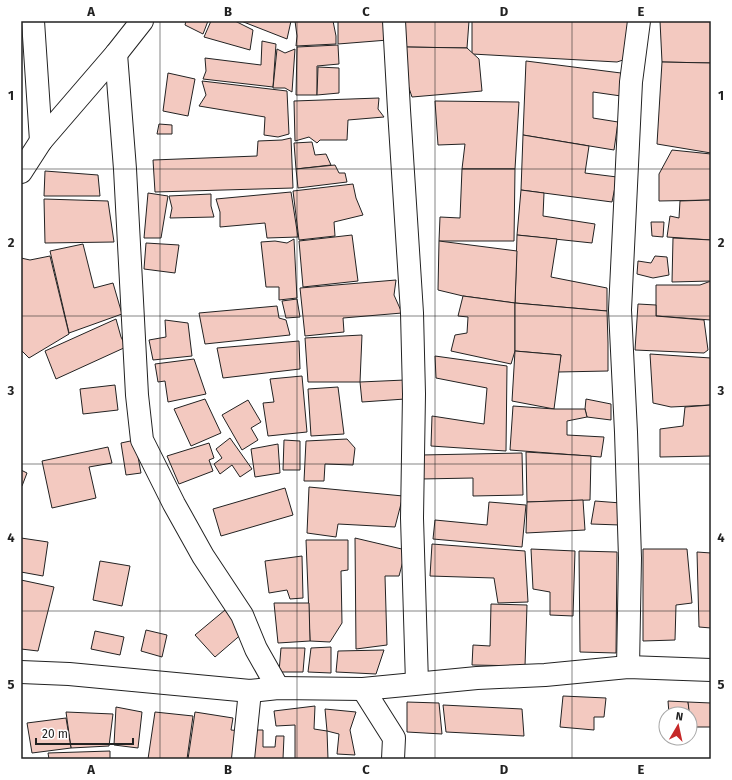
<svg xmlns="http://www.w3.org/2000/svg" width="732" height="780" font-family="'Fira Sans',sans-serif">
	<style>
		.building { fill: #f3c9c0; stroke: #222 }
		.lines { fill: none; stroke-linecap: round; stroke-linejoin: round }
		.minor-casing { stroke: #222; stroke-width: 24 }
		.minor { stroke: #fff; stroke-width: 22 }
		.grid { fill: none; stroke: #222; stroke-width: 1; stroke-opacity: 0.55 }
		.neatline { fill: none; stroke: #222; stroke-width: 1.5 }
		.grid-label { font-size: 13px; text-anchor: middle; font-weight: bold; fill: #222 }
	</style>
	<rect width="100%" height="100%" fill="#fff"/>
	<g class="building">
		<polygon points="186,21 208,21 203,34 185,25"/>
		<polygon points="211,21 235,21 253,30 250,50 204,37"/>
		<polygon points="241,21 291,21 287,39"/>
		<polygon points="295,21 333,21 336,36 336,44 296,46 297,36"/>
		<polygon points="338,21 387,21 388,40 338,44"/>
		<polygon points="404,21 469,21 467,48 406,47"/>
		<polygon points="472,21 633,21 632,57 617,62 472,54"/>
		<polygon points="660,21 711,21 711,63 662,62"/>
		<polygon points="262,41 276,44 273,87 203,79 206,71 205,58 261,65"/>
		<polygon points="338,45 339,64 317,66 317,95 296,95 297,47"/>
		<polygon points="406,47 467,48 479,59 482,91 412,97 407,82"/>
		<polygon points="277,49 285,53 295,49 292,92 285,88 273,88"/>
		<polygon points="526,61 621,73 621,96 593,92 593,118 618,122 614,150 523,135"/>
		<polygon points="662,62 711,63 711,153 657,144"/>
		<polygon points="318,67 339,68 339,93 317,95"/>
		<polygon points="168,73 195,79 188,116 163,111"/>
		<polygon points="202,81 287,91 289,134 278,137 264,135 265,117 199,106 206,95"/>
		<polygon points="379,98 378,109 384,117 348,120 347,140 320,140 317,143 309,137 295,141 294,101"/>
		<polygon points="435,101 519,102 515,169 462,169 465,144 438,145"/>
		<polygon points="159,124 172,125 172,134 157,134"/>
		<polygon points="523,135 589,146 585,173 617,177 612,202 521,190"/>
		<polygon points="291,138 293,188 155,192 153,160 257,156 258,141 282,140"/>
		<polygon points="312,142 315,155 326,154 331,165 296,169 294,143"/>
		<polygon points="672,150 711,154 711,200 659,201 659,174"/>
		<polygon points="335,165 339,173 345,173 347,182 298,188 296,169"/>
		<polygon points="462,169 515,169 514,241 439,241 440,217 460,218"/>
		<polygon points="45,171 98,175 100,196 44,196"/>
		<polygon points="353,184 356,198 363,215 334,222 335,236 299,240 293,191"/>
		<polygon points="521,190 544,193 543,216 595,224 592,243 517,235"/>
		<polygon points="291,192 298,237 267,238 265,223 220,227 220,212 216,199"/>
		<polygon points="148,193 168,196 161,238 144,238"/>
		<polygon points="211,194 211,206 214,217 170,218 172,208 169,196"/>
		<polygon points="44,199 108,201 114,242 45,243"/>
		<polygon points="711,200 711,240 667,237 670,216 679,218 680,201"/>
		<polygon points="651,222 664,222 663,237 652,236"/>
		<polygon points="352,235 358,281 303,287 299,241"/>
		<polygon points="517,235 557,239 551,277 607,288 607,311 515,303"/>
		<polygon points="673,238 711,240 711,281 672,282"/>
		<polygon points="294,239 297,298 279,300 279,287 266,287 261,242 275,241 287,243"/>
		<polygon points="439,241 517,251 515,303 463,296 438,290"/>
		<polygon points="146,243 179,245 175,273 144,269"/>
		<polygon points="83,244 94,288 113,283 122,314 69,333 50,251"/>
		<polygon points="50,256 69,334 29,358 21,350 21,258 30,260"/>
		<polygon points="655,256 667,257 669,275 653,278 637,274 638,261 651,263"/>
		<polygon points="396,280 394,295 402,313 343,318 344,332 305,336 300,288"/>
		<polygon points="711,281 711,320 656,316 656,285 700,285"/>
		<polygon points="463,296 515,303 515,351 511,364 451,351 455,335 467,333 468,317 458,316"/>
		<polygon points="297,299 300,317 286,318 282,301"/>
		<polygon points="515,303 607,311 608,343 608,371 558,372 561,355 515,351"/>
		<polygon points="638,304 656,305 656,316 704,320 708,350 704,353 635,350"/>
		<polygon points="277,306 279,318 286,320 290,335 205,344 199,313"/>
		<polygon points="116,319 121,337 126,347 56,379 45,351"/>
		<polygon points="165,320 188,323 192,356 153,360 149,340 166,337"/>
		<polygon points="362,335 360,382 308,382 305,338"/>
		<polygon points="299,341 300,369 223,378 217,348"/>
		<polygon points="515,351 561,355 554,409 512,401"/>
		<polygon points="650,354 711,358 711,405 671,407 653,403"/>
		<polygon points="435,356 507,366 506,451 431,446 432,416 484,424 487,388 436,378"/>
		<polygon points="194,359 206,394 168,402 165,381 158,382 155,364"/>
		<polygon points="302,376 307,432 268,436 263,403 274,402 270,379"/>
		<polygon points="405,380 405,399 362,402 360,382"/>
		<polygon points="115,385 118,410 83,414 80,389"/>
		<polygon points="338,387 344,434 311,436 308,389"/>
		<polygon points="205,399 221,433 191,446 174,409"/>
		<polygon points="586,399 611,404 611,420 587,417 585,409"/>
		<polygon points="248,400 261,422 251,428 258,440 242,450 222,415"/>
		<polygon points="711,405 711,456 660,457 660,429 683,426 685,407"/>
		<polygon points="513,406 554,409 585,409 587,417 567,421 567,435 604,437 601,457 510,450"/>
		<polygon points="230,438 252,469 240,477 232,465 220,474 214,464 222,458 216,449"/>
		<polygon points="347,439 355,448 353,465 325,464 324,481 304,481 306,441"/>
		<polygon points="135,440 141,473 126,475 121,443"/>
		<polygon points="284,440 300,441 300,470 283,470"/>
		<polygon points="209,443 214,458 209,460 213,471 179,484 167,456"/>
		<polygon points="278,444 280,473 255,477 251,449"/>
		<polygon points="108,447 112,463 89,467 96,498 52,508 42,461"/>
		<polygon points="526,452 591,456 590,500 527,502"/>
		<polygon points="522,453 523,495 473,496 473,478 421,479 421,455"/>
		<polygon points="21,470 27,473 22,486 21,486"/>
		<polygon points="309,487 403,496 395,527 338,524 336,537 307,533"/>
		<polygon points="285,488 293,515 221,536 213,509"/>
		<polygon points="583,500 585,530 526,533 527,502"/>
		<polygon points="595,501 621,503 620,525 591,524"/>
		<polygon points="489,502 526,505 522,547 433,539 435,520 487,525"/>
		<polygon points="21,538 48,542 43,576 21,572"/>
		<polygon points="355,538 406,550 399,576 385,576 387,645 356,649"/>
		<polygon points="306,540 348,540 348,570 341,571 342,623 330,642 310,641"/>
		<polygon points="432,544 525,551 528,602 498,603 494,578 430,576"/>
		<polygon points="531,549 575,551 573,616 550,615 550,592 533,589"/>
		<polygon points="643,549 687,549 692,603 676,605 675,640 643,641"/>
		<polygon points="579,551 617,552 616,653 580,652"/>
		<polygon points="697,552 711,553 711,628 699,627"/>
		<polygon points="302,556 303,598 290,599 287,590 269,593 265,561"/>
		<polygon points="100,561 130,566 122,606 93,600"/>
		<polygon points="21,580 54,587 38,651 21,649"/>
		<polygon points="274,603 309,603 310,641 278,643"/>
		<polygon points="491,604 527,605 525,666 472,665 473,645 490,646"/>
		<polygon points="225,610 244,632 215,657 195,635"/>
		<polygon points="146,630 167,635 162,657 141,651"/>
		<polygon points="95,631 124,637 120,655 91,649"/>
		<polygon points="331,647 331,673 308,672 311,648"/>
		<polygon points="281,648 305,648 303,672 279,672"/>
		<polygon points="384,650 376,674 336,672 338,651"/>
		<polygon points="563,696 606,698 604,717 594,717 594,730 560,727"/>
		<polygon points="668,701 688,702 690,714 669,714"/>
		<polygon points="407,702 439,703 442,734 407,732"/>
		<polygon points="688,702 711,703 711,727 691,727"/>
		<polygon points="443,705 522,709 524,736 446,732"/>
		<polygon points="315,706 314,729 327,731 328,759 295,759 295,725 276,726 274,711"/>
		<polygon points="116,707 142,712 138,748 114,745"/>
		<polygon points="325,709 356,712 350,730 355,755 337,754 339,734 327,731"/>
		<polygon points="66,712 113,714 109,746 71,748"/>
		<polygon points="155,712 193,716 187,759 148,759"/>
		<polygon points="195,712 233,718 231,730 242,731 238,759 188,759"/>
		<polygon points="66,718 71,748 32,753 27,723"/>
		<polygon points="253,730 263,730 263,747 275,747 276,736 284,736 283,759 252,759"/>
		<polygon points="110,751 110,759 49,759 48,753"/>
	</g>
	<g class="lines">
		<g class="minor-casing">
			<g id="minor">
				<polyline points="33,21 41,141"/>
				<polyline points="394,21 399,110 412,313 414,394 412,518 417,683"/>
				<polyline points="116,54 125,169 137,395 142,440 174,504 203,556 242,615 256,649 278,688"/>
				<polyline points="21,172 41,141 116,54 142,21"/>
				<polyline points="628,667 630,558 626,432 620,310 631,82 639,21"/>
				<polyline points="21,672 69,674 250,691 278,688 363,689 477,678 545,675 628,667 711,670"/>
				<polyline points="363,689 394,738 393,759"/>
				<polyline points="243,759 250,691"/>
			</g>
		</g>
		<use href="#minor" class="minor"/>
	</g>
	<path class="grid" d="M160,21v738M297,21v738M435,21v738M572,21v738M21,169h690M21,316h690M21,464h690M21,611h690"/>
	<rect width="732" height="780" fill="none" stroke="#ffffff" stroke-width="44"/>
	<g transform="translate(678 726) rotate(9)"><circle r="19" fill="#ffffff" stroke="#a7a7a7"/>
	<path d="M0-3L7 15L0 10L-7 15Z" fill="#c62828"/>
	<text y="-6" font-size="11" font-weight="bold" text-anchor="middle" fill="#222222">N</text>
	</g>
	<path d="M36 738v6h97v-6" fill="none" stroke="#222222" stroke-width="2"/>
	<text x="42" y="738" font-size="12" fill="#222222" stroke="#ffffff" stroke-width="3" paint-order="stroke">20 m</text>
	<rect x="22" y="22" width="688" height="736" class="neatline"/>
	<g class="grid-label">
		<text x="91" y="16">A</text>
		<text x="228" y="16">B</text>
		<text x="366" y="16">C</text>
		<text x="504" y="16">D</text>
		<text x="641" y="16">E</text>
		<text x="11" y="100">1</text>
		<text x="721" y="100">1</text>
		<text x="11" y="247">2</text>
		<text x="721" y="247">2</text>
		<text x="11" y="395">3</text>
		<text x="721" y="395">3</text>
		<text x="11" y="542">4</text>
		<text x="721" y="542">4</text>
		<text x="11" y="689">5</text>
		<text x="721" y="689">5</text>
		<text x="91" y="774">A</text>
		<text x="228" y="774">B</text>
		<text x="366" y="774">C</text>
		<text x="504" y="774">D</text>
		<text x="641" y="774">E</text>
	</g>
</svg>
